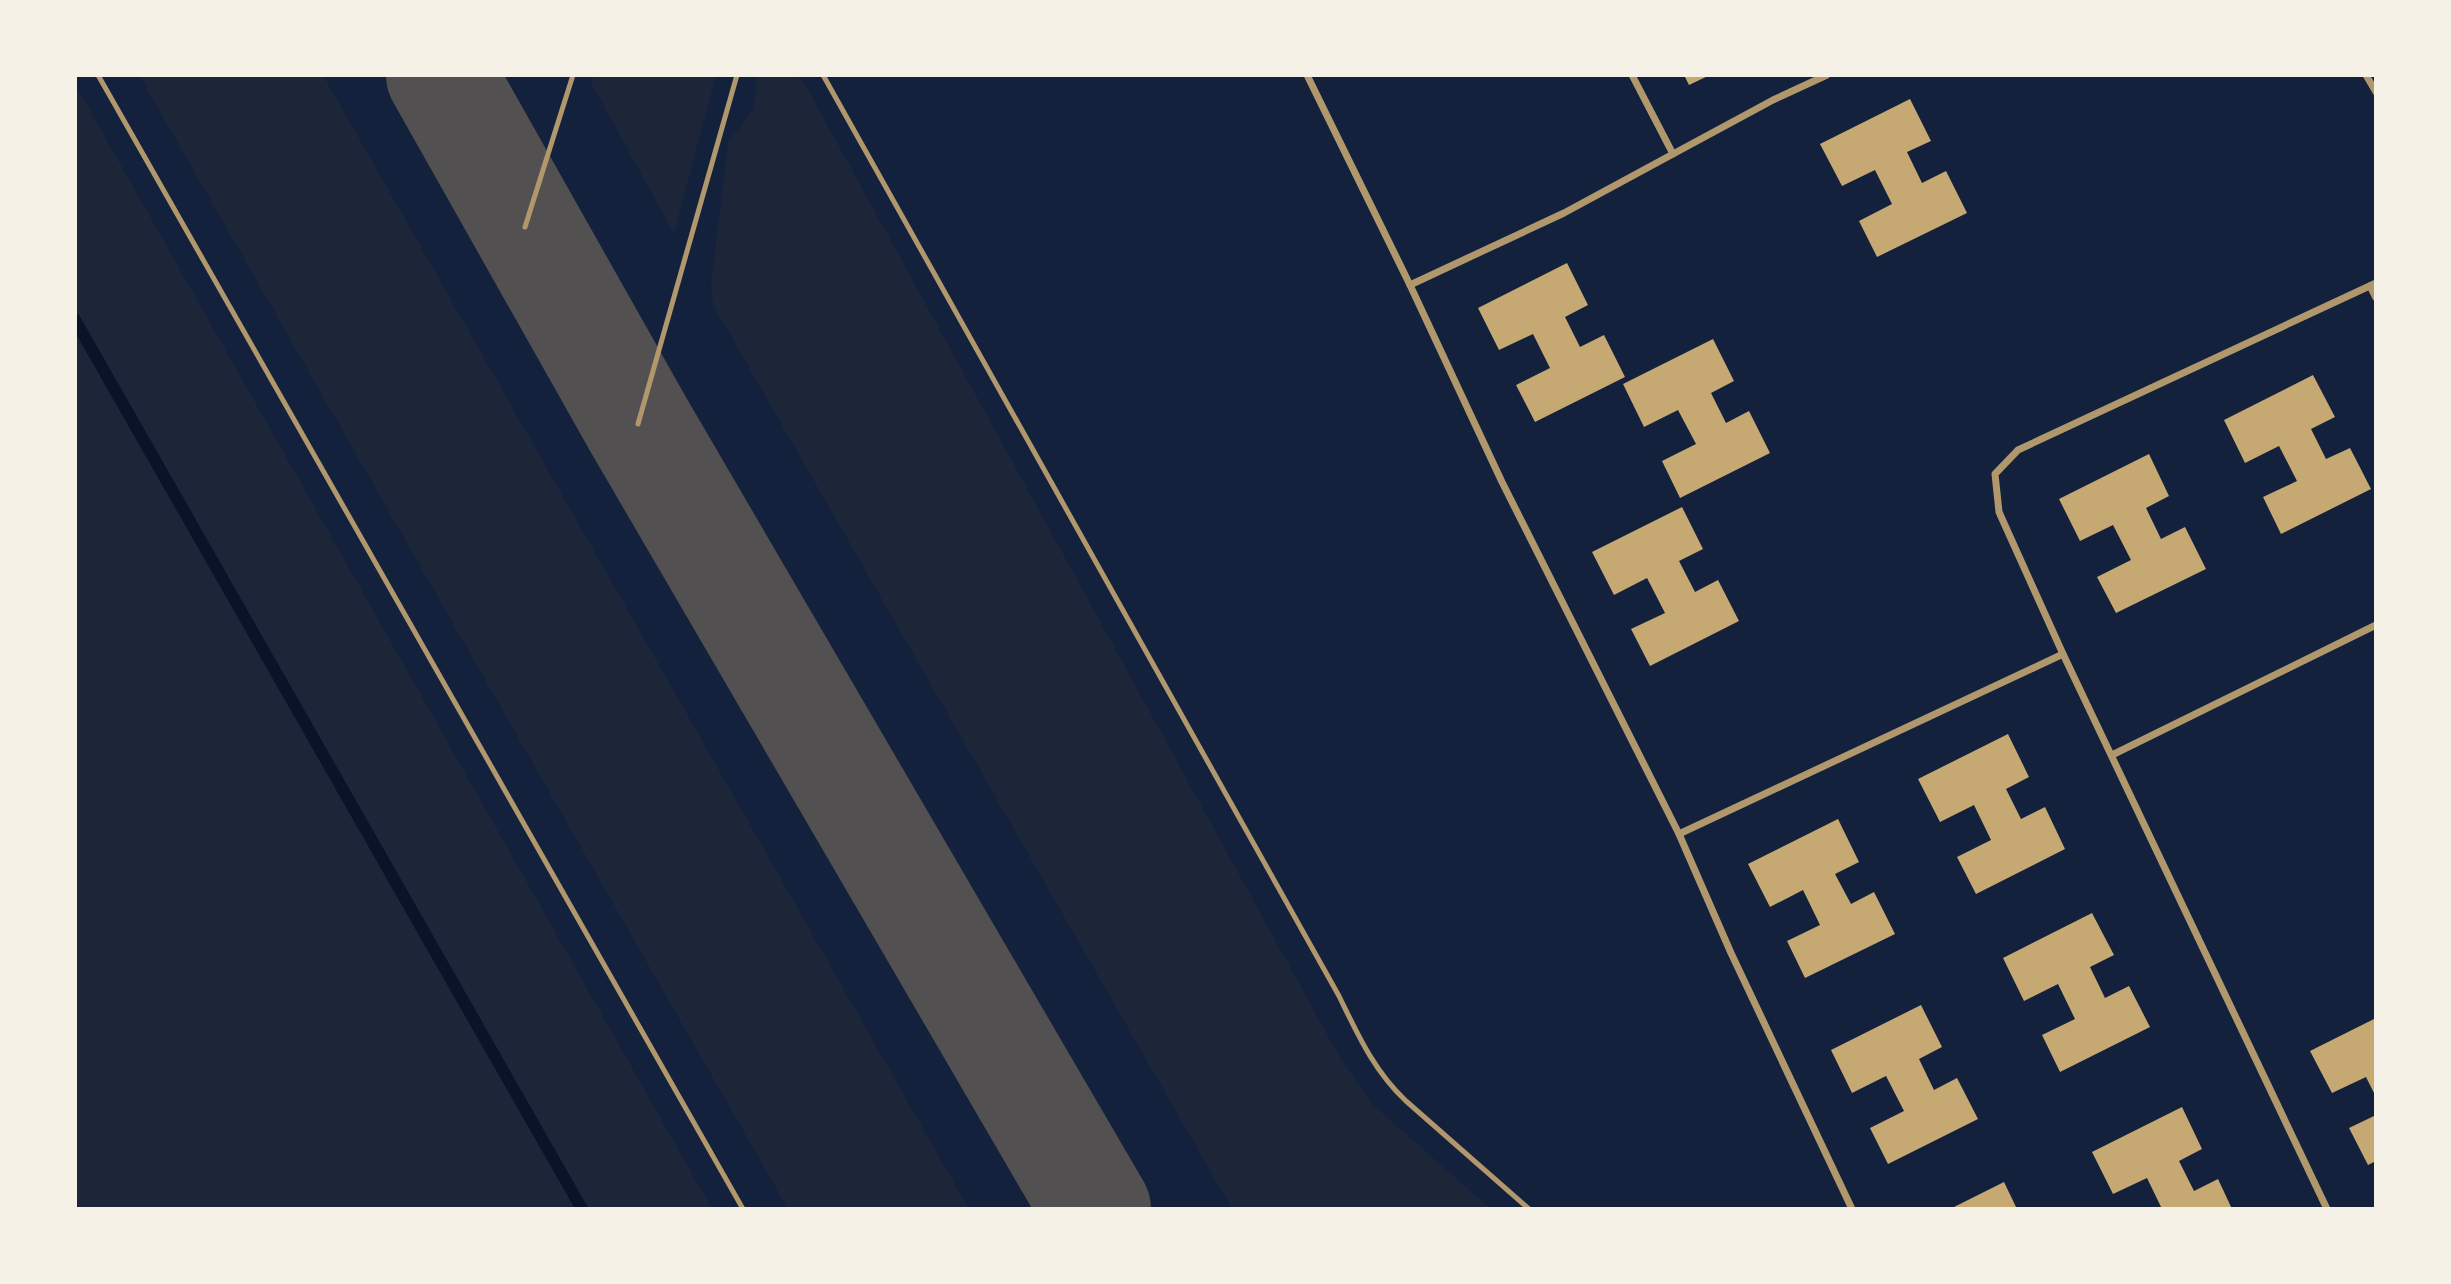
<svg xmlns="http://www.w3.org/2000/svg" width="2451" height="1284" font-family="Overpass,sans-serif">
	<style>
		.green { fill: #1d2539 }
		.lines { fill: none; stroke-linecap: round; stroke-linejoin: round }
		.stream { stroke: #0b132b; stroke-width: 12 }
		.taxiway { stroke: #525050; stroke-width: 110 }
		.building { fill: #c6a872 }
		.service { stroke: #b1986c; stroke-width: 5 }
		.minor { stroke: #b1986c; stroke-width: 7 }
	</style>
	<rect width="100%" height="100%" fill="#14213d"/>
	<g class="green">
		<polygon points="139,75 323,75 969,1209 788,1209"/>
		<polygon points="593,75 716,75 674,233 591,83"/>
		<polygon points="757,75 798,75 812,97 1340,1058 1373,1105 1491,1209 1232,1209 713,305 711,286 728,142 754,109"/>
		<polygon points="75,84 712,1209 75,1209"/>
	</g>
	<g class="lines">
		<polyline class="stream" points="75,320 582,1209"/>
		<polyline class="taxiway" points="441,75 638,424 1096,1209"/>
	</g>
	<g class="building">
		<polygon points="1684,75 1710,75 1689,85"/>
		<polygon points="1910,99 1931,141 1907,152 1922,183 1946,171 1967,213 1877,257 1859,221 1892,204 1875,170 1842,186 1820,144"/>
		<polygon points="1567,263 1588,305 1565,317 1580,347 1604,335 1625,377 1535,422 1516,385 1550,368 1533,334 1499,350 1478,308"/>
		<polygon points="1713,339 1734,381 1711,393 1726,423 1749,411 1770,453 1680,498 1662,461 1696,444 1678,410 1644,427 1623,384"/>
		<polygon points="2313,375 2335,417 2311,429 2326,459 2350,448 2371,489 2281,534 2263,497 2297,481 2279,446 2245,463 2224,420"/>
		<polygon points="2149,454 2169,496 2146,508 2161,539 2185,527 2206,569 2116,613 2097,577 2131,560 2113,525 2080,541 2059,499"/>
		<polygon points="1682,507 1703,549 1679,561 1695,592 1718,580 1739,621 1650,666 1631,629 1665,613 1647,578 1614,595 1592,552"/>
		<polygon points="2008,734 2029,777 2006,789 2021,819 2045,807 2065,849 1976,894 1957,857 1991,840 1974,805 1940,822 1918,779"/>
		<polygon points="1838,819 1859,862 1835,874 1851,904 1874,892 1895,934 1805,978 1787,941 1820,925 1803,890 1770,907 1748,864"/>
		<polygon points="2092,913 2114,955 2090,967 2105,998 2129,986 2150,1027 2060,1072 2042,1035 2075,1019 2058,984 2024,1001 2003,958"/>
		<polygon points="1921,1005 1942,1047 1919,1059 1934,1090 1957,1078 1978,1119 1888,1164 1870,1128 1904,1111 1886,1076 1852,1093 1831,1050"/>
		<polygon points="2376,1018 2376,1097 2366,1077 2332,1093 2310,1051"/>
		<polygon points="2182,1107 2202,1149 2179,1161 2194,1191 2218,1179 2232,1209 2162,1209 2147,1178 2113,1194 2092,1152"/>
		<polygon points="2376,1115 2376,1161 2368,1165 2349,1128"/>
		<polygon points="2004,1182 2017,1209 1950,1209"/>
	</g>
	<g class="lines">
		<g class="service">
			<polyline points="98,75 743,1209"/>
			<path d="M823,75l516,921c19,39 35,75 67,105l123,108"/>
			<polyline points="525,227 573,75"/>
			<polyline points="638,424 737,75"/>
		</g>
		<g class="minor">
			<polyline points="1307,75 1410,285 1502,482 1679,834 1731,953 1852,1209"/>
			<polyline points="2366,75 2376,92"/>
			<polyline points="1673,154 1773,100 1827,75"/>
			<polyline points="1410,285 1564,213 1673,154 1632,75"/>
			<polyline points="2370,286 2376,298"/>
			<polyline points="2112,755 2376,625"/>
			<polyline points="1679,834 2063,654"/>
			<polyline points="2327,1209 2063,654 1999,512 1995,474 2018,450 2376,283"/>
		</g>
	</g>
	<rect width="2451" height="1284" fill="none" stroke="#f6f1e7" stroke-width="154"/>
</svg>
